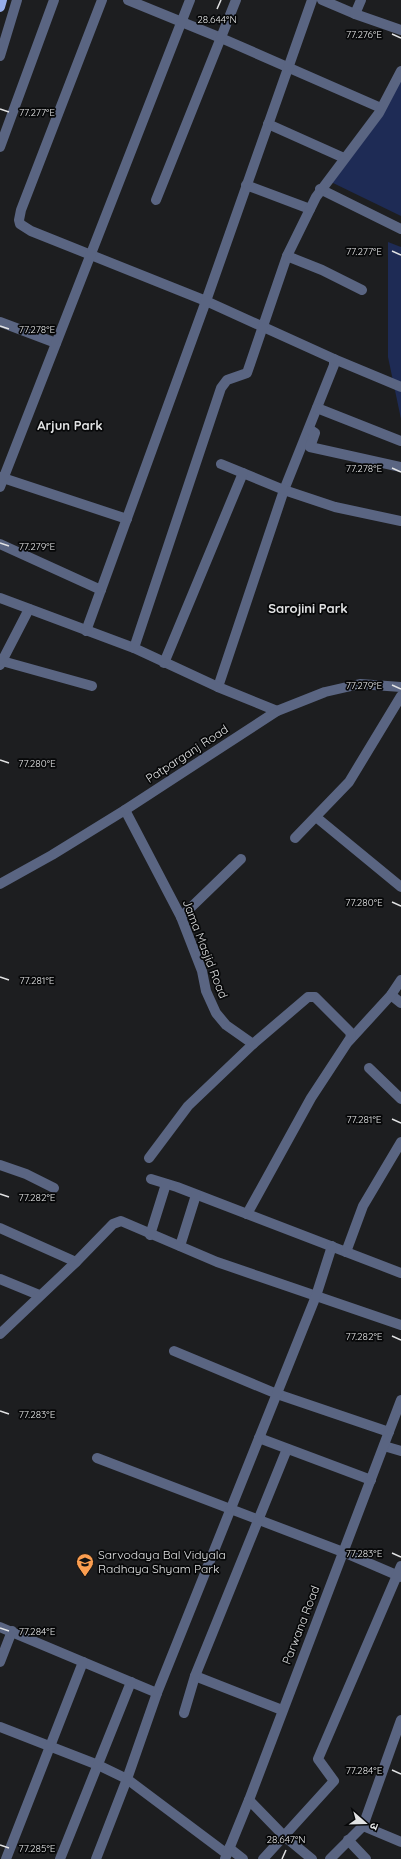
<svg xmlns="http://www.w3.org/2000/svg" width="401" height="1859" font-family="Quicksand,'Noto Sans Devanagari',sans-serif">
	<style>
		.green { fill: #1e2b55 }
		.lines { fill: none; stroke-linecap: round; stroke-linejoin: round }
		.minor { stroke: #5a6582; stroke-width: 10 }
		.major { stroke: #96adea; stroke-width: 10 }
		.ticks { fill: none; stroke: #e2e3e4; stroke-width: 1.5 }
		.labels { text-anchor: middle; stroke-width: 3.5; stroke-linejoin: round; paint-order: stroke }
		.street-label { font-size: 12px; fill: #e2e3e4; stroke: #070809 }
		.poi-label { font-size: 12px; fill: #e2e3e4; stroke: #070809; text-anchor: start }
		.neighbourhood-label { font-size: 13px; font-weight: bold; fill: #e2e3e4; stroke: #070809 }
		.ticks-label { font-size: 10px; text-anchor: middle; fill: #e2e3e4; stroke: #070809; stroke-width: 3.5; stroke-linejoin: round; paint-order: stroke }
	</style>
	<rect width="100%" height="100%" fill="#1d1e20"/>
	<g class="green">
		<polygon points="401,72 401,216 331,182"/>
		<polygon points="388,242 401,247 401,419 388,357"/>
	</g>
	<g class="lines">
		<g class="minor">
			<polyline points="102,0 21,210 19,220 20,224 31,231 206,301 334,359 334,365 284,490 218,687"/>
			<polyline points="128,0 221,38 381,108"/>
			<polyline points="322,0 355,14 361,0"/>
			<polyline points="355,14 401,30"/>
			<polyline points="0,56 17,0"/>
			<polyline points="268,124 344,158"/>
			<polyline points="0,147 54,0"/>
			<polyline points="246,185 310,209"/>
			<polyline points="320,189 401,229"/>
			<polyline points="156,200 236,0"/>
			<polyline points="287,256 322,270 362,290"/>
			<polyline points="0,322 56,343"/>
			<polyline points="334,359 401,387"/>
			<polyline points="317,408 401,441"/>
			<polyline points="309,429 315,433 310,447 401,467"/>
			<polyline points="221,464 284,490 335,507 401,521"/>
			<polyline points="0,477 127,519"/>
			<polyline points="0,487 190,0"/>
			<polyline points="0,544 101,590"/>
			<polyline points="0,598 134,648 218,687 277,711"/>
			<polyline points="86,631 206,301 312,0"/>
			<polyline points="134,648 221,388 227,380 247,373 287,256 316,197 379,113 401,71"/>
			<polyline points="2,661 92,686"/>
			<polyline points="164,663 243,473"/>
			<polyline points="0,665 29,609"/>
			<polyline points="125,810 181,917 202,971 206,991 216,1013 226,1025 253,1044"/>
			<polyline points="316,817 401,887"/>
			<polyline points="295,838 349,782 401,696"/>
			<polyline points="0,884 52,855 125,810 277,711 325,692 360,684 401,687"/>
			<polyline points="181,917 241,859"/>
			<polyline points="391,995 401,1003"/>
			<polyline points="349,1041 391,995 401,980"/>
			<polyline points="369,1068 401,1099"/>
			<polyline points="149,1158 188,1106 253,1044 308,997 315,997 350,1032 351,1037 311,1098 247,1214"/>
			<polyline points="0,1165 26,1174 54,1188"/>
			<polyline points="151,1179 177,1187 401,1273"/>
			<polyline points="0,1228 76,1262"/>
			<polyline points="150,1235 166,1184"/>
			<polyline points="180,1246 196,1195"/>
			<polyline points="346,1252 363,1206 401,1142"/>
			<polyline points="0,1279 39,1295"/>
			<polyline points="0,1334 76,1262 113,1224 121,1221 217,1262 401,1325"/>
			<polyline points="174,1351 277,1394 389,1432"/>
			<polyline points="259,1438 371,1480"/>
			<polyline points="384,1446 401,1451"/>
			<polyline points="97,1458 343,1552 401,1577"/>
			<polyline points="0,1627 157,1693"/>
			<polyline points="0,1662 12,1631"/>
			<polyline points="195,1676 282,1710"/>
			<polyline points="184,1713 195,1676 287,1449"/>
			<polyline points="0,1727 98,1765 127,1779 227,1854"/>
			<polyline points="249,1800 284,1836 312,1859"/>
			<polyline points="363,1826 401,1842"/>
			<polyline points="348,1840 366,1859"/>
			<polyline points="229,1848 243,1859"/>
			<polyline points="6,1859 83,1662"/>
			<polyline points="60,1859 131,1682"/>
			<polyline points="96,1859 127,1779 157,1693 316,1296 332,1246"/>
			<polyline points="225,1859 249,1800 401,1400"/>
			<polyline points="263,1859 334,1781 318,1759 401,1566"/>
			<polyline points="330,1859 363,1826 401,1720"/>
		</g>
		<polyline class="major" points="0,7 2,0"/>
	</g>
	<path class="ticks" d="M217,9l4,-9M392,34l9,4M0,109l9,3M392,251l9,4M0,326l9,3M392,468l9,4M0,543l9,3M392,685l9,4M0,760l9,3M392,902l9,4M0,977l9,3M392,1119l9,4M0,1194l9,3M392,1336l9,4M0,1411l9,3M392,1553l9,4M0,1628l9,3M392,1770l9,4M0,1845l9,3M282,1859l4,-9"/>
	<defs>
		<g id="school-pin" transform="scale(0.9)"><path d="M0 17L-7.5 6A9.5 9.5 0 1 1 7.5 6Z" fill="#fb9e50" stroke="#070809"/><path d="M0-5L7-2L0 1L-7-2ZM-4 1L0 2.5L4 1V4Q0 6-4 4Z" fill="#111"/></g>
	</defs>
	<g fill-rule="evenodd">
		<use href="#school-pin" x="85" y="1562"/>
	</g>
	<g class="labels">
		<g class="street-label">
			<text transform="translate(187 754) rotate(-33)" y="4">Patparganj Road</text>
			<text transform="translate(205 949) rotate(69)" y="4">Jama Masjid Road</text>
			<text transform="translate(301 1625) rotate(-69)" y="4">Parwana Road</text>
		</g>
		<g class="poi-label">
			<text x="98" y="1559">Sarvodaya Bal Vidyala<tspan x="98" dy="14">Radhaya Shyam Park</tspan></text>
		</g>
		<g class="neighbourhood-label">
			<text x="70" y="430">Arjun Park</text>
			<text x="308" y="613">Sarojini Park</text>
		</g>
	</g>
	<g class="ticks-label">
		<text x="217" y="23">28.644°N</text>
		<text x="364" y="38">77.276°E</text>
		<text x="37" y="116">77.277°E</text>
		<text x="364" y="255">77.277°E</text>
		<text x="37" y="333">77.278°E</text>
		<text x="364" y="472">77.278°E</text>
		<text x="37" y="550">77.279°E</text>
		<text x="364" y="689">77.279°E</text>
		<text x="37" y="767">77.280°E</text>
		<text x="364" y="906">77.280°E</text>
		<text x="37" y="984">77.281°E</text>
		<text x="364" y="1123">77.281°E</text>
		<text x="37" y="1201">77.282°E</text>
		<text x="364" y="1340">77.282°E</text>
		<text x="37" y="1418">77.283°E</text>
		<text x="364" y="1557">77.283°E</text>
		<text x="37" y="1635">77.284°E</text>
		<text x="364" y="1774">77.284°E</text>
		<text x="286" y="1843">28.647°N</text>
		<text x="37" y="1852">77.285°E</text>
	</g>
	<g transform="translate(365 1823) rotate(110)" stroke="#070809" stroke-width="3" paint-order="stroke">
	<path d="M0-3L7 15L0 10L-7 15Z" fill="#e2e3e4"/>
	<text y="-6" font-size="11" font-weight="bold" text-anchor="middle" fill="#e2e3e4">उ</text>
	</g>
</svg>
